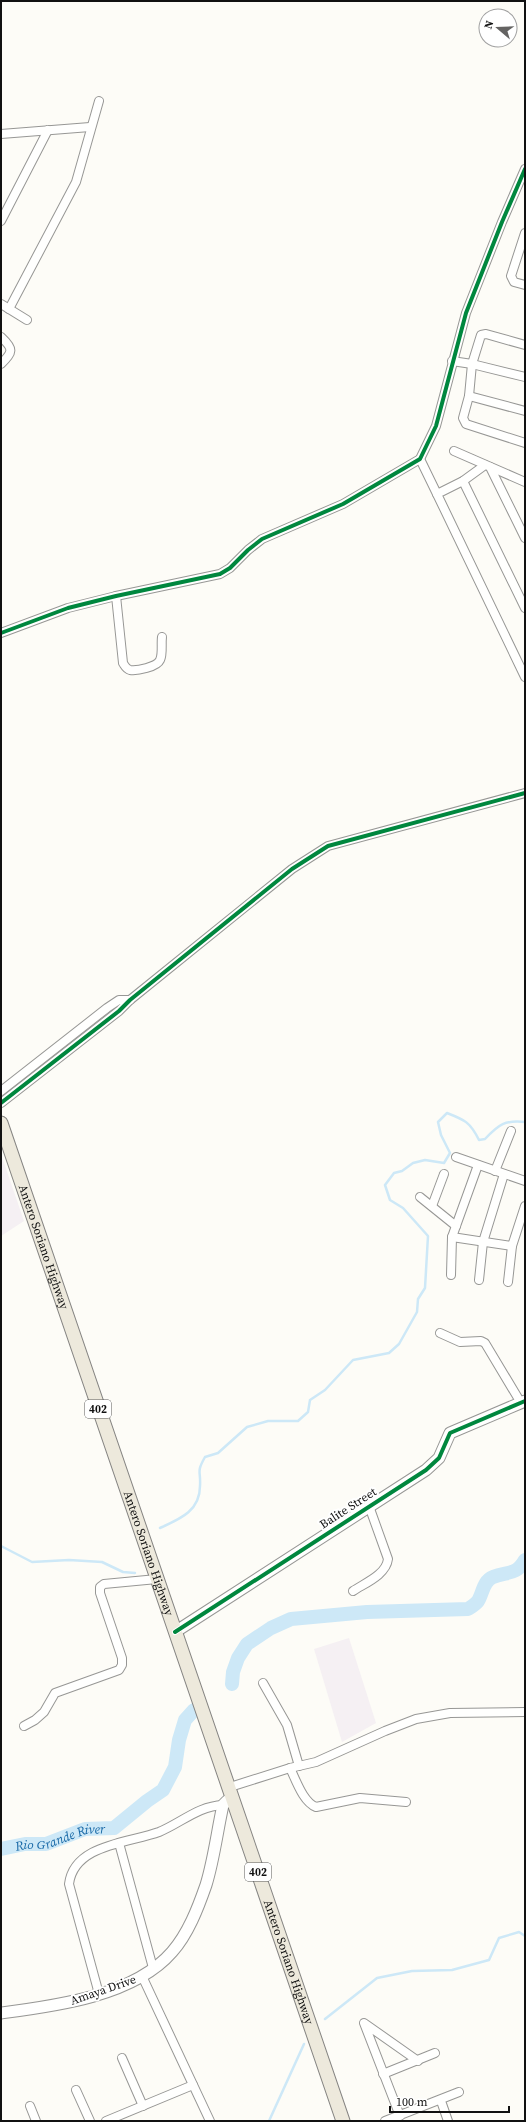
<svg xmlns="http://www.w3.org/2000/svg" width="526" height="2122" font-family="'Source Serif 4',serif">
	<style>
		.industrial { fill: #f5f0f3 }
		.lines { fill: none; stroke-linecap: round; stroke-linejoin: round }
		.stream { stroke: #cde8f7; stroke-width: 2.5 }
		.river { stroke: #cde8f7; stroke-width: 14 }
		.minor-casing { stroke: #979795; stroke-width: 10 }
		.tertiary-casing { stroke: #979795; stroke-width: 13 }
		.primary-casing { stroke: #858482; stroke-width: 15 }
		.minor { stroke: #fffffe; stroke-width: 8 }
		.tertiary { stroke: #fffffe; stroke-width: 11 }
		.primary { stroke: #ede9dc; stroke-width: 13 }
		.cycleway-casing { stroke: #fff; stroke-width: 6 }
		.cycleway { stroke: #00873e; stroke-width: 4 }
		.labels { text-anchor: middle; stroke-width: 4; stroke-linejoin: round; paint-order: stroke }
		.shield { fill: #fff; stroke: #585858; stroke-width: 1 }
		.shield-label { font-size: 11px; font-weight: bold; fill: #111 }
		.street-label { font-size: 12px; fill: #111; stroke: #fff }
		.water-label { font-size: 13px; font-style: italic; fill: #1768a6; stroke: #fff }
	</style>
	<rect width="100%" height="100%" fill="#fdfcf7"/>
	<g class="industrial">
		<polygon points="1,1154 24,1221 1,1236"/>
		<polygon points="349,1638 376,1723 342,1742 314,1649"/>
	</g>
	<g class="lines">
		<g class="stream">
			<path d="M160,1528c20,-9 40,-17 40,-42 1,-16 -4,-13 5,-29l13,-4 29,-26 21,-6h30l10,-9 2,-12 15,-10 28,-30 36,-7 10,-9 18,-32 1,-13 7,-11 3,-52 -25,-28 -13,-8 -5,-15 9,-12 8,-2 11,-8 12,-3 19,3 6,-10 -9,-18 -3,-13 9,-9c18,7 23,9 32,27l6,-1c14,-15 20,-19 40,-17"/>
			<polyline points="1,1546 32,1562 69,1560 102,1562 123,1572 135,1573"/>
			<polyline points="325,2019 377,1978 412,1971 452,1970 489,1960 499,1938 519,1932 525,1936"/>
			<polyline points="269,2121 304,2044"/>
		</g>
		<g class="river">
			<path d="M232,1684l1,-12 5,-14 9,-14 24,-16 20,-9 76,-7 101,-3c3,-2 8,-5 10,-8 5,-8 5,-20 15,-24 14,-6 23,-1 32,-17"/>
			<path id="s1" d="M1,1849l24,-5h21l39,-15 29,-1 33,-27 16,-11 12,-23 4,-27 6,-20 9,-10"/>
		</g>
		<g class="minor-casing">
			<g id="minor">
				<polyline points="1,134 90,127"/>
				<polyline points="1,221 48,130"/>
				<polyline points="525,233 511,276 514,282 525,285"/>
				<polyline points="1,304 27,320"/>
				<polyline points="9,309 76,182 99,101"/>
				<path d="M1,337c13,12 12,15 0,27"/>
				<polyline points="525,345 486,334 481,335 472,364 469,396 463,418 466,424 525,443"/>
				<polyline points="452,361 472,364 525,377"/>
				<polyline points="469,396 525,411"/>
				<polyline points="454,451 525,482"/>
				<polyline points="420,459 437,494"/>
				<polyline points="485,465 463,481 437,494 525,677"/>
				<polyline points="490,467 525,538"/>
				<polyline points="463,481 525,608"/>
				<path d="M116,596l7,67c2,3 3,6 7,7 7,1 27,-3 30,-10 3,-6 1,-16 2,-23"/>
				<polyline points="1,633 68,608 116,596 220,574 230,568 248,550 262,539 343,504 420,459 436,426 466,313 502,222 525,169"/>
				<polyline points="1,1091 107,1008 119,1000 130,1000"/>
				<polyline points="1,1103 119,1011 130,1000 292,869 328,846 525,793"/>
				<polyline points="456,1157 525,1181"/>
				<polyline points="495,1171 511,1131"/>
				<polyline points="420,1197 456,1226"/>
				<polyline points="432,1206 444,1174"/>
				<polyline points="452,1237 512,1246"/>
				<polyline points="451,1275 452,1237 478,1165"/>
				<polyline points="479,1280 483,1242 504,1174"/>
				<polyline points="508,1282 512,1246 525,1206"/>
				<polyline points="440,1333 460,1342 481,1341 485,1343 521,1403"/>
				<path d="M353,1591c12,-8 33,-16 35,-32l-19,-53"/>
				<polyline points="263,1683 287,1725 299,1766"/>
				<polyline points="24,1726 35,1720 44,1712 55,1693 119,1670 122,1665 122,1658 100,1593 100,1587 104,1584 157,1579"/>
				<path d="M290,1768c6,12 13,34 26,39l44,-9 46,4"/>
				<polyline points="230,1787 290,1768 316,1762 385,1731 416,1719 450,1713 525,1712"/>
				<polyline points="119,1843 153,1968"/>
				<polyline points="142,1976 210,2121"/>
				<path d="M99,1994l-30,-110c5,-40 60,-41 90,-52 22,-9 39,-26 64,-27"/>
				<polyline points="122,2058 143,2106"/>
				<polyline points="383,2074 435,2053"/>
				<polyline points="76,2090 90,2121"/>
				<polyline points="441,2101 448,2121"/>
				<polyline points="30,2106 36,2121"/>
				<polyline points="400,2116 364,2023 418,2061"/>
				<polyline points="106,2121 193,2085"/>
				<polyline points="385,2121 459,2092"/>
			</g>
		</g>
		<g class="tertiary-casing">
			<g id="tertiary">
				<polyline points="175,1632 426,1470 439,1458 450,1433 525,1401"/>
				<path d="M1,2013c54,-7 133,-17 171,-61 16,-18 26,-44 34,-67 8,-26 11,-53 17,-80l4,-4 6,-1"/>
			</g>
		</g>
		<g class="primary-casing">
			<g id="primary">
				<path id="s2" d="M1,1123l342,998"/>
			</g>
		</g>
		<use href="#minor" class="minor"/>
		<use href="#tertiary" class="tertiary"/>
		<use href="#primary" class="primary"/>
		<g class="cycleway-casing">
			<g id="cycleway">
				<polyline points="1,633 68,608 116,596 220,574 230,568 248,550 262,539 343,504 420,459 436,426 466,313 502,222 525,169"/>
				<polyline points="1,1103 119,1011 130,1000 292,869 328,846 525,793"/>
				<polyline points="175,1632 426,1470 439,1458 450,1433 525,1401"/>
			</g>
		</g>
		<use href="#cycleway" class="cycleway"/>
	</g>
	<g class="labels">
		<g class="shield">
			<rect x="85" y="1400" width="26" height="18" rx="3"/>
			<rect x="245" y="1863" width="26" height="18" rx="3"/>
		</g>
		<g class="shield-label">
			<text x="98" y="1413">402</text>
			<text x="258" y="1876">402</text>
		</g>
		<g class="street-label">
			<text dy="4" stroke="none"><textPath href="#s2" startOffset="131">Antero Soriano Highway</textPath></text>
			<text transform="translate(348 1508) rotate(-33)" y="4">Balite Street</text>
			<text dy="4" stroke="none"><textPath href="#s2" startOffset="455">Antero Soriano Highway</textPath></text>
			<text dy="4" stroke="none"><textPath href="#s2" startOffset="887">Antero Soriano Highway</textPath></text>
			<text transform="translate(103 1990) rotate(-19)" y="4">Amaya Drive</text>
		</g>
		<g class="water-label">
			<text dy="5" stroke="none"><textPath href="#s1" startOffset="61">Rio Grande River</textPath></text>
		</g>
	</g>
	<rect width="526" height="2122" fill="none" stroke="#111111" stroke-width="4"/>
	<g transform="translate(498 28) rotate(289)"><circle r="19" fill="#ffffff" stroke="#a0a0a0"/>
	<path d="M0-3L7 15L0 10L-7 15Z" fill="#646362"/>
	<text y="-6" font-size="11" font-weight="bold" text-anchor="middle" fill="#111111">N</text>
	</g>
	<path d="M390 2106v6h119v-6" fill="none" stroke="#111111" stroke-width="2"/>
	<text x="396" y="2106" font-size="12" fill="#111111" stroke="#ffffff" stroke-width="3" paint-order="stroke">100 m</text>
</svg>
